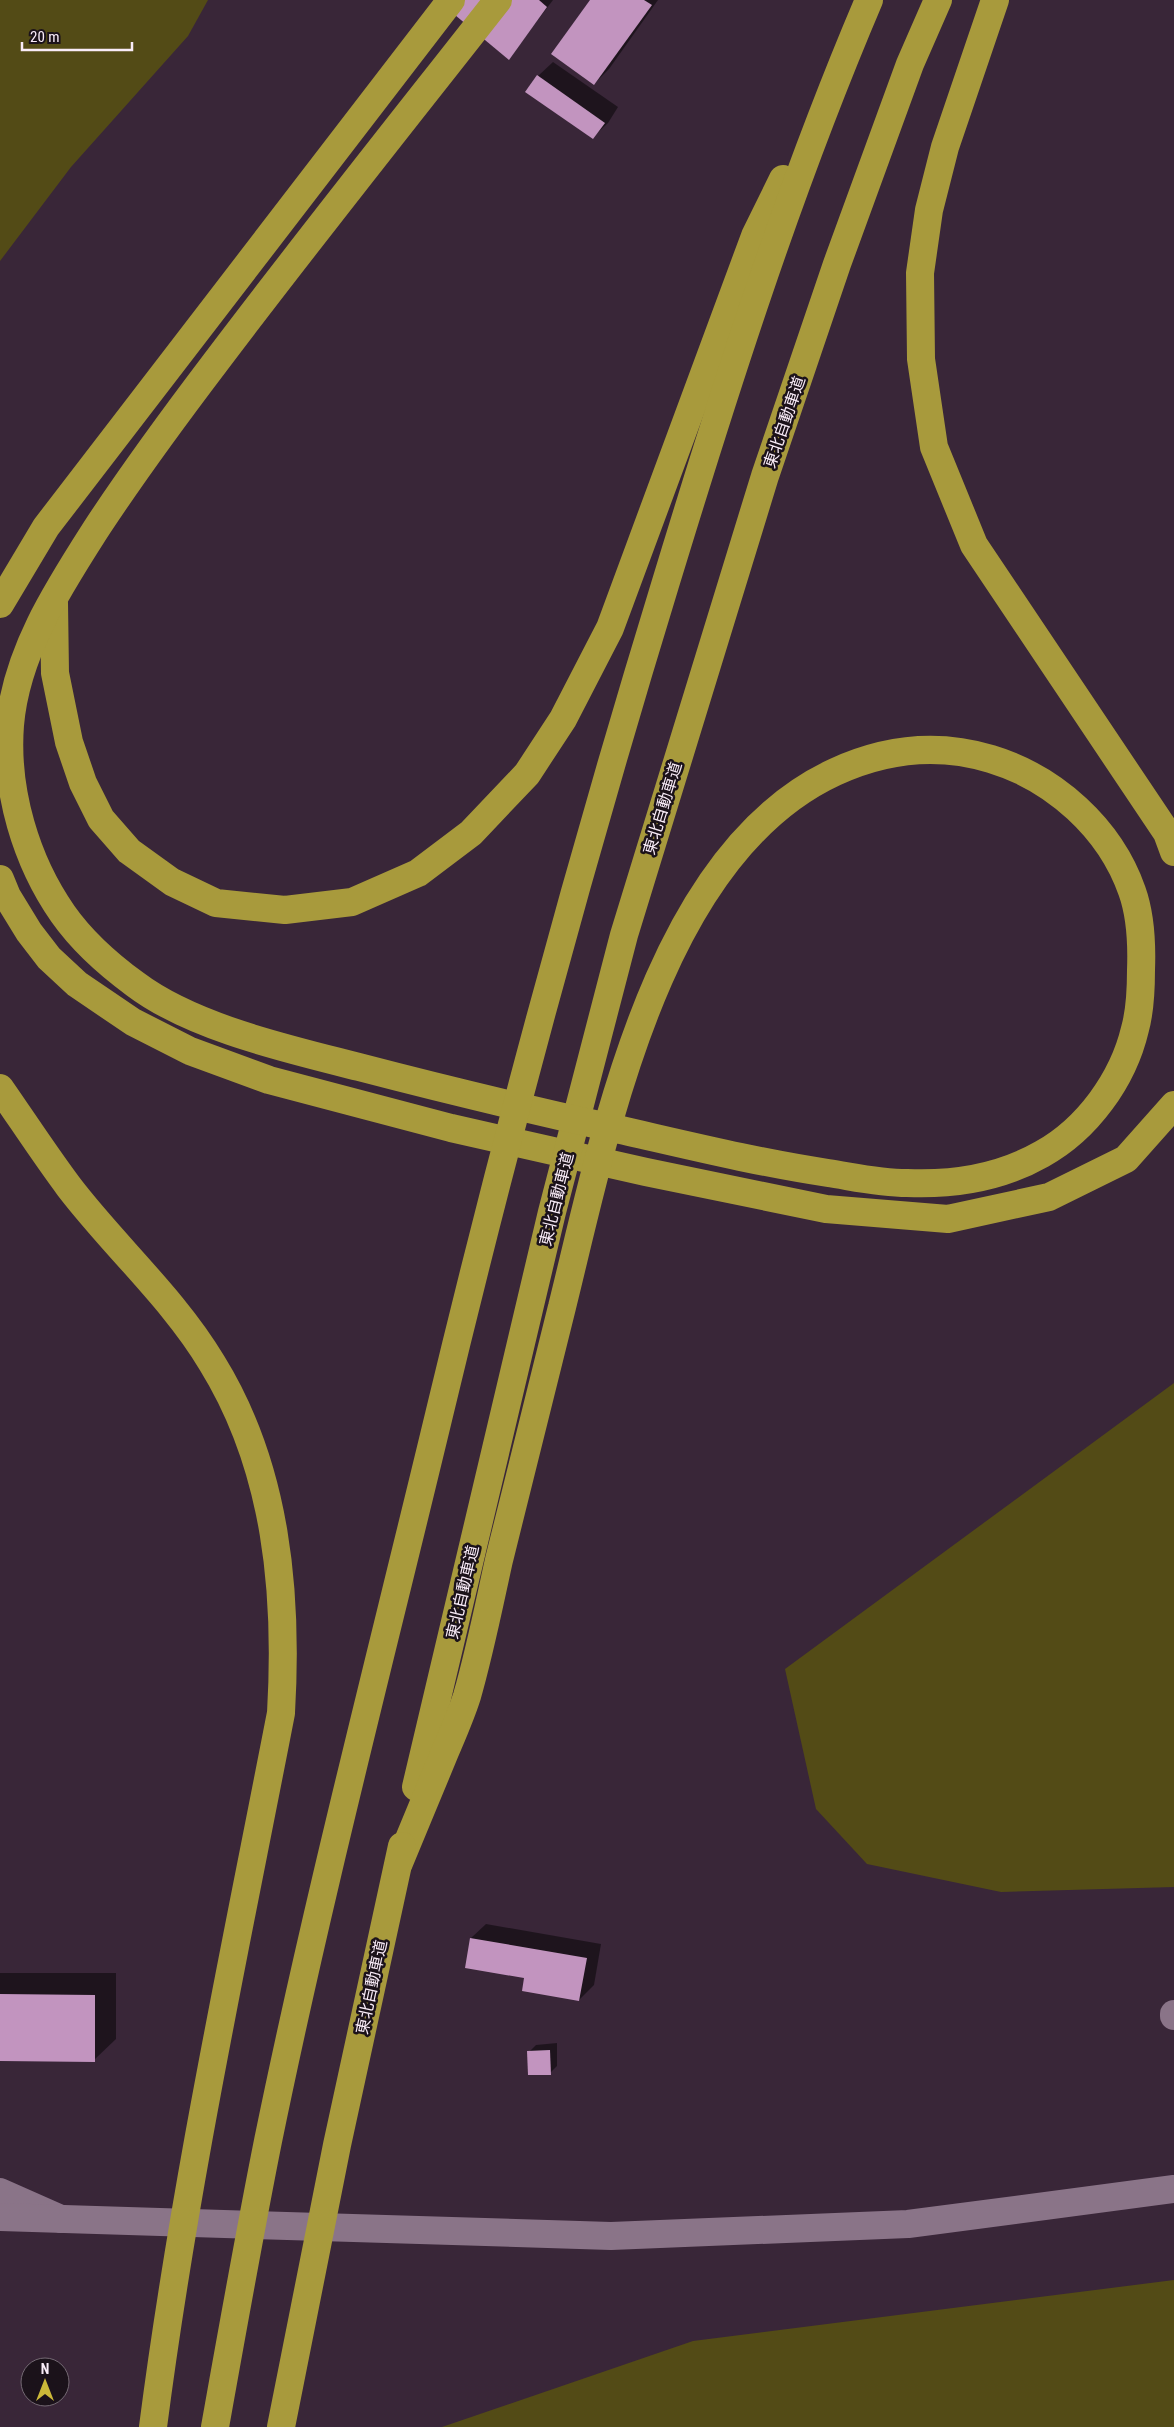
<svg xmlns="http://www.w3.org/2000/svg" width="1174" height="2427" font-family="'Roboto Condensed','Noto Sans JP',sans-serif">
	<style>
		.green { fill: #534b16 }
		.shadow { fill: #0007 }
		.building { fill: #c294bf }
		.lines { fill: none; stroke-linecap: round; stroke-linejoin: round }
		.minor { stroke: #8a7488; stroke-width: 28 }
		.tertiary { stroke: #8a7488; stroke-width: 28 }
		.motorway { stroke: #a89a3c; stroke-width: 28 }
		.labels { text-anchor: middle; stroke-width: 5; stroke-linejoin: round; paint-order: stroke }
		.street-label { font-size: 16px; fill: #f9ecf8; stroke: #1b121a }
	</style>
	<rect width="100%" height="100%" fill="#392638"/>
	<g class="green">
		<polygon points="0,0 208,0 188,36 71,167 0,261"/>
		<polygon points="1174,1383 1174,1887 1001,1892 867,1864 816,1809 785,1669"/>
		<polygon points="1174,2280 1174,2427 442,2427 693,2341"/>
	</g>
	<g class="shadow">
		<polygon points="439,0 553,0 509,58"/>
		<polygon points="592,0 658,0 609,69 594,84"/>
		<polygon points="553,62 618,107 608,123 593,137 538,76"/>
		<polygon points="486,1924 601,1944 594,1985 579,2000 526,1977 471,1938"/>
		<polygon points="0,1973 116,1973 116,2039 94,2060 0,2060"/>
		<polygon points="557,2043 557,2066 550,2073 529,2052 536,2045"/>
	</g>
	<g class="building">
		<polygon points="437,0 539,0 547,7 509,60"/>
		<polygon points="590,0 644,0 652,5 594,85 551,54"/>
		<polygon points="537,75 605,123 593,139 525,92"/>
		<polygon points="470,1938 587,1958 579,2001 522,1991 524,1978 465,1968"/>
		<polygon points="0,1994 95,1995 95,2062 0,2061"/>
		<polygon points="550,2050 551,2075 528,2075 527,2051"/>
	</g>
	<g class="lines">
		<g class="minor">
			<polyline points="1174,2014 1174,2016"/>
			<polyline points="0,2192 61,2219"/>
		</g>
		<polyline class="tertiary" points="0,2217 611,2236 908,2224 1174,2189"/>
		<g class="motorway">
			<polyline points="995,0 945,147 929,210 920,273 921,359 934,447 974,545 1167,833 1174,852"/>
			<polyline points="54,603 55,673 69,742 83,783 101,819 129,851 172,882 216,903 285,910 352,902 418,873 471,833 527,774 563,719 610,628 755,236 783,179"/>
			<polyline points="0,604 46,527 451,0"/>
			<polyline points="0,879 7,896 29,932 49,958 77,984 133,1022 190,1051 269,1080 451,1128 646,1172 826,1209 948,1219 1049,1197 1126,1159 1174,1105"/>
			<path d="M0,1088c23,33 45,67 69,99 45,59 105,112 143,176 65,105 76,230 69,350 -46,237 -97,474 -128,714"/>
			<polyline points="416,1787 552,1212 624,935 765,476 837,264 910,64 938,0"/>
			<path d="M399,1863c15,-37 31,-74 46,-111 8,-19 16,-37 22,-56 13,-45 22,-91 32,-136 21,-85 42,-169 63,-253 43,-173 95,-453 273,-535 50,-23 103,-29 156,-13 63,19 119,69 141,132 9,25 10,52 9,79 0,19 -1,41 -6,59 -12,51 -48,100 -93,125 -42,24 -88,31 -135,29 -27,0 -53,-6 -79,-10 -73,-11 -145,-29 -216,-45 -85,-19 -169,-39 -253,-61 -70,-18 -166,-39 -224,-83 -26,-19 -53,-43 -72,-70 -37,-53 -58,-123 -53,-189 6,-73 49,-138 88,-199 37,-56 76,-109 117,-163 92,-122 188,-242 283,-363"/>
			<path d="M215,2427c17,-95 34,-191 53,-286 50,-244 113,-485 171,-726 67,-279 142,-556 226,-830 60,-197 123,-395 204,-585"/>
			<polyline points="281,2427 337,2145 402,1846"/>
		</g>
	</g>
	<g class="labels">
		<g class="street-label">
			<text transform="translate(784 422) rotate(-71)" y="6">東北自動車道</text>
			<text transform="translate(662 808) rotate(-73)" y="6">東北自動車道</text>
			<text transform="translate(556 1199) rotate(-76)" y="6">東北自動車道</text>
			<text transform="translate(462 1592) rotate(-77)" y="6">東北自動車道</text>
			<text transform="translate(371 1987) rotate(-78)" y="6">東北自動車道</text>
		</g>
	</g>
	<g transform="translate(45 2382)"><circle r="24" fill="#1b121a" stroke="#746973"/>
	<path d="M0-4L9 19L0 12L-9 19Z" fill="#ccb939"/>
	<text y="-8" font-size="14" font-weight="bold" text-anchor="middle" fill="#f9ecf8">N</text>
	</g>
	<path d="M22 42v8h110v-8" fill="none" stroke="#f9ecf8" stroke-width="2.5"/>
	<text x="30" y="42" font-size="15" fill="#f9ecf8" stroke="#1b121a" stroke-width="4" paint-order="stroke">20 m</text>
</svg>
